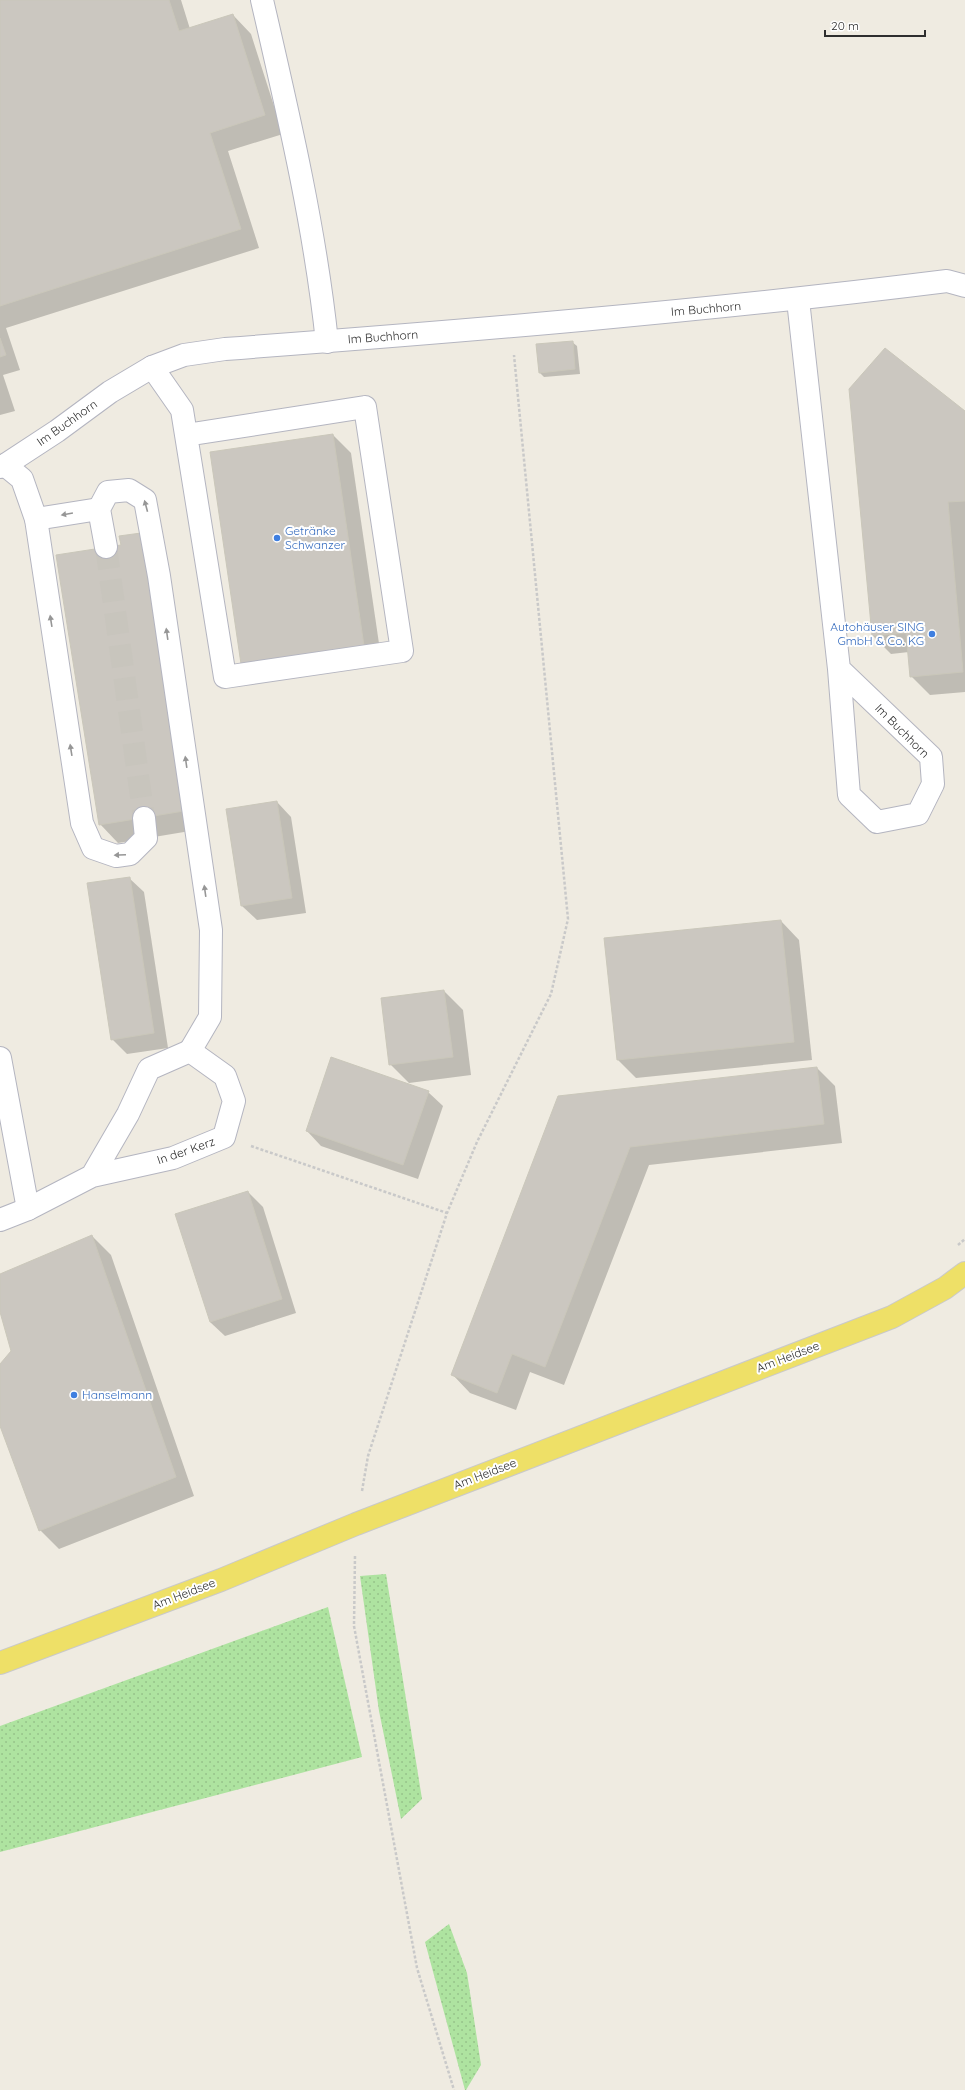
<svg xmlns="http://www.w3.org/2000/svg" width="965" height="2090" font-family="Quicksand,sans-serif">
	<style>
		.grass { fill: url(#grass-dots) }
		.shadow { fill: #0003 }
		.building { fill: #cbc7c0; stroke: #cac7ba }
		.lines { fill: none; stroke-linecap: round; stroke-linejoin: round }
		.minor-tunnel { stroke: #c8c5bd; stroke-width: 22; stroke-dasharray: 22 11; stroke-linecap: butt }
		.minor-casing { stroke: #b4b5c0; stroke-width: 24 }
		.major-casing { stroke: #c9c9c9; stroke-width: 24 }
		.path { stroke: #c9c9c9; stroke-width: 2.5; stroke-dasharray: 3 2; stroke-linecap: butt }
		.minor { stroke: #fff; stroke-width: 22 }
		.major { stroke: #eee067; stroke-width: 22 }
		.oneway { fill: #969696 }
		.shop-dot { fill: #3f7fe0; stroke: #fff; stroke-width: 1.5 }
		.labels { text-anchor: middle; stroke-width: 4; stroke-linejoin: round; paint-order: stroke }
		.street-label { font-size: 12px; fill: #2e2e2e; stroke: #fff }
		.shop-label { font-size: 12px; fill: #366cbe; stroke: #fff; text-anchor: start }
	</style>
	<defs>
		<pattern id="grass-dots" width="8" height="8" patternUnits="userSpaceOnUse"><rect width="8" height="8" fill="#aee3a0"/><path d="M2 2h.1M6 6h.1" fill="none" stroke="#96c38a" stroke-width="1.8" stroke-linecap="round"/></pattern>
	</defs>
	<rect width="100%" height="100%" fill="#efebe1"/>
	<g class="grass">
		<polygon points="386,1574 422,1799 401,1819 379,1711 360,1576"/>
		<polygon points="328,1607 362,1757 0,1852 0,1726"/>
		<polygon points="449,1924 467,1973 481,2065 466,2090 465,2090 425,1942"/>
	</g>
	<g class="shadow">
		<polygon points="0,0 181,0 190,29 233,15 251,34 283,134 228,151 259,248 6,328 20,370 3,375 15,411 0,415"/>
		<polygon points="572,342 577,346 580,374 544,377 540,373"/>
		<polygon points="965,412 965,692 930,695 911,676 909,652 891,654 872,635"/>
		<polygon points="333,435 351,453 382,664 260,682"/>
		<polygon points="141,534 202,829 118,843 100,824 122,545"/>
		<polygon points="277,802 291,817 306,913 257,920 242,906"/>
		<polygon points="129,878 144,892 168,1048 127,1054 112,1039"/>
		<polygon points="781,921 799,940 812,1060 636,1078 618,1060 606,939"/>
		<polygon points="444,991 463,1010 471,1075 409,1083 390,1064"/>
		<polygon points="817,1068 835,1086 842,1143 649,1165 564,1385 530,1372 516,1410 470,1393 452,1374 559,1097"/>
		<polygon points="428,1092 443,1106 418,1179 321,1146 307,1131"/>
		<polygon points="248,1192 263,1207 296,1313 225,1336 210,1322"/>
		<polygon points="92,1236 111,1255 194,1496 59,1549 40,1530 0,1423 0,1366 12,1351 0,1308 0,1275"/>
	</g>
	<g class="building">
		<polygon points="0,0 169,0 179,31 233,14 265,115 210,133 241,229 0,306"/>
		<polygon points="0,338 6,355 0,357"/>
		<polygon points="573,341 575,369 539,373 536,344"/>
		<polygon points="885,348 965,411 965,501 948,502 963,672 910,677 906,633 872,636 849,389"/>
		<polygon points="333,434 364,646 241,664 210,452"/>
		<polygon points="141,533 184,811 99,825 56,555 121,545 119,536"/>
		<polygon points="277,801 292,898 241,906 226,809"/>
		<polygon points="130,877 154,1033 111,1040 87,883"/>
		<polygon points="781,920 794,1042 617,1060 604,938"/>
		<polygon points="444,990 453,1057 389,1065 381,998"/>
		<polygon points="331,1057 429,1091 403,1165 306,1131"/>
		<polygon points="817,1067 824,1124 630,1147 545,1367 512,1354 497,1393 451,1375 558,1096"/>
		<polygon points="248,1191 282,1299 210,1322 175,1214"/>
		<polygon points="92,1235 176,1477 39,1531 0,1426 0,1364 11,1351 0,1312 0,1274"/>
	</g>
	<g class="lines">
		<polyline class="minor-tunnel" points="106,547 144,818"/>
		<g class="minor-casing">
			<g id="minor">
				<path d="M262,0c26,113 53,227 65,342"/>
				<polyline points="798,300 839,669 931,757 933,784 918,814 877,822 849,795 839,669"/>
				<polyline points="152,367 182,410 225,677 402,651 365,407 186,435"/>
				<polyline points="5,465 22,479 36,519 82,823 93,848 116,856 130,854 146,838 144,818"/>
				<path d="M0,467l5,-2 52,-34 53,-39 42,-25 32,-12 41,-6c241,-18 482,-38 722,-68l18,5"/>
				<polyline points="36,519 99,509"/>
				<polyline points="106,547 99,509 108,492 129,490 145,500 159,576 211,930 210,1017 190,1051"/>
				<polyline points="0,1058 28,1209"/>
				<polyline points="0,1220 28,1209 92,1176 173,1158 224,1137 234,1101 225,1076 190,1051 149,1069 128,1114 92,1176"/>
			</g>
		</g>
		<g class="major-casing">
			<polyline id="major" points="0,1663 221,1580 356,1524 892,1317 945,1288 965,1273"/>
		</g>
		<g class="path">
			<polyline points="251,1146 447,1213"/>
			<polyline points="958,1245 965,1239"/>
			<polyline points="362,1491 368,1456 447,1213 477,1142 551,994 568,919 514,355"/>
			<polyline points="355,1556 354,1626 417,1968 454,2090"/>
		</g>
		<use href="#minor" class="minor"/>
		<use href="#major" class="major"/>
	</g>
	<defs><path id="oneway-solid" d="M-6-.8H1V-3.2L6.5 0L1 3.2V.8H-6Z"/></defs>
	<g class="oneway">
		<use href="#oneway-solid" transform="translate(146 506) rotate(-105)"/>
		<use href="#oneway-solid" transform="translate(67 514) rotate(170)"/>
		<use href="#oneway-solid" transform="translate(51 621) rotate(-99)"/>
		<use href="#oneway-solid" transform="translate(167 634) rotate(-98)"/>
		<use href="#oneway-solid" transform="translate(71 750) rotate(-99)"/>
		<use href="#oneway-solid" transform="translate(186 762) rotate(-98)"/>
		<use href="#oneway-solid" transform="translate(120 855) rotate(177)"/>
		<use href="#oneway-solid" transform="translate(205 891) rotate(-98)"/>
	</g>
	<g class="shop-dot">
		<circle cx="277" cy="538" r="4"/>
		<circle cx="932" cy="634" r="4"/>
		<circle cx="74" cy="1395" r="4"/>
	</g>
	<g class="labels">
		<g class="street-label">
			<text transform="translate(706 309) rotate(-5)" y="4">Im Buchhorn</text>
			<text transform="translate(383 337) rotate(-4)" y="4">Im Buchhorn</text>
			<text transform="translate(67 423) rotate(-35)" y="4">Im Buchhorn</text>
			<text transform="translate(902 731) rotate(45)" y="4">Im Buchhorn</text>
			<text transform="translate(186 1151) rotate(-19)" y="4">In der Kerz</text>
			<text transform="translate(788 1357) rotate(-21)" y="4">Am Heidsee</text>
			<text transform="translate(485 1474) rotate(-21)" y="4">Am Heidsee</text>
			<text transform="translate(184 1594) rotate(-21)" y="4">Am Heidsee</text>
		</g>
		<g class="shop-label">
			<text x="285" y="535">Getränke<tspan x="285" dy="14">Schwanzer</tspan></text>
			<text x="924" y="631" text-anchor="end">Autohäuser SING<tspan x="924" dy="14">GmbH &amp; Co. KG</tspan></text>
			<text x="82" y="1399">Hanselmann</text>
		</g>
	</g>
	<path d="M825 30v6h100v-6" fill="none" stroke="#2e2e2e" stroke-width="2"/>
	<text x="831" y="30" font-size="12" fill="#2e2e2e" stroke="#ffffff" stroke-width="3" paint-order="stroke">20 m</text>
</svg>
